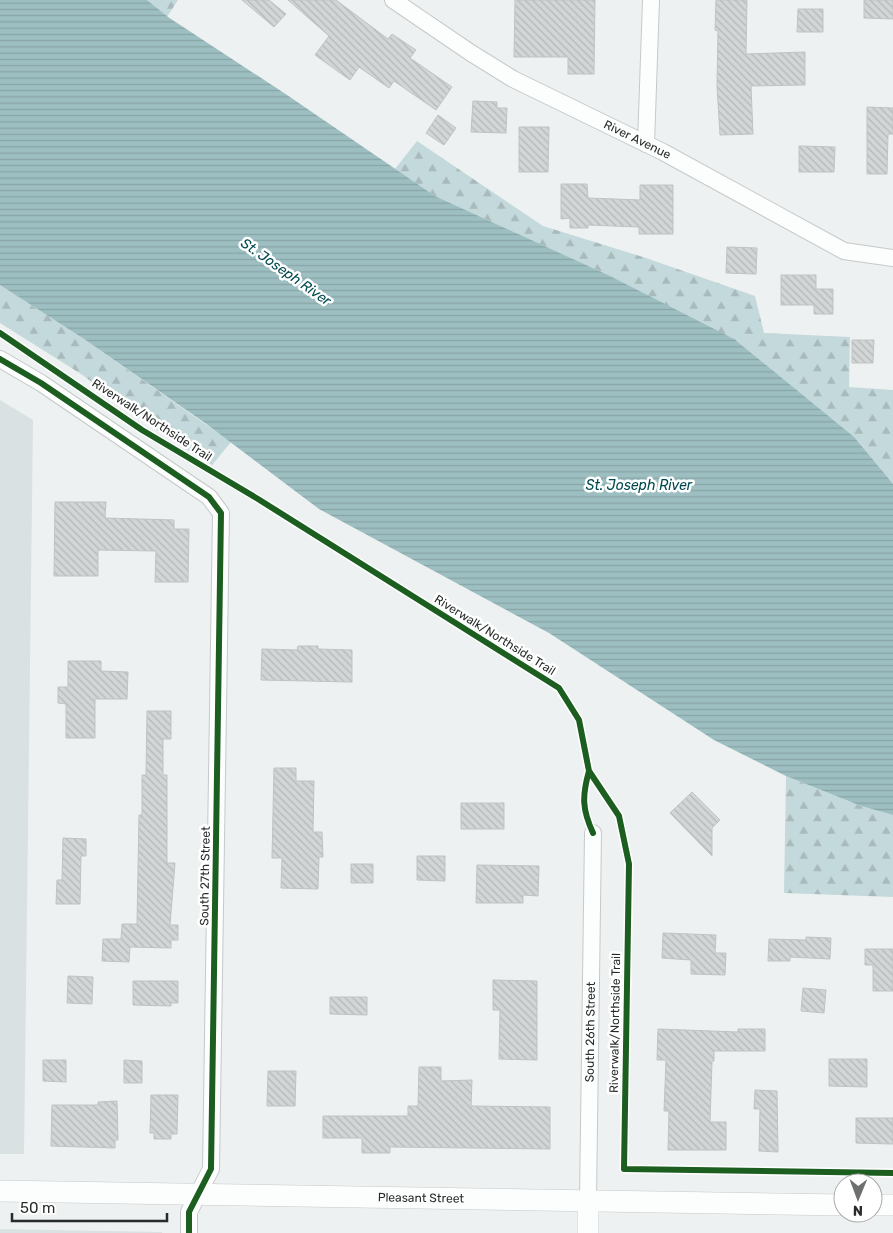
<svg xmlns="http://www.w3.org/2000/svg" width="893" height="1233" font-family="Rubik,sans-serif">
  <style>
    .built { fill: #d9e1e2 }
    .forest { fill: url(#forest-firs) }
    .water { fill: url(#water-rules) }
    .building { fill: url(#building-back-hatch); stroke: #c1c3c3 }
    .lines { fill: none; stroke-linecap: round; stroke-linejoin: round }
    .minor-casing { stroke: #c7c9c9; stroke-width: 18 }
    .tertiary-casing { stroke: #c7c9c9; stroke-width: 22 }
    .minor { stroke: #fcfdfd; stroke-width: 16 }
    .tertiary { stroke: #fcfdfd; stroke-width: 21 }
    .cycleway-casing { stroke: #fff; stroke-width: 9 }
    .cycleway { stroke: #1b5e20; stroke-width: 6 }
    .labels { text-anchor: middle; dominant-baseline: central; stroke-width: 5; stroke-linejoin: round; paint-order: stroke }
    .street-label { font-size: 12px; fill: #292b2b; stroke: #fff }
    .water-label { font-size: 14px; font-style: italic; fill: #004a4f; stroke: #fff }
  </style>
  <defs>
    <pattern id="forest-firs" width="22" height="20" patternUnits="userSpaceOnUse" patternTransform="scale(1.25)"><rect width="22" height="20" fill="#c4d9db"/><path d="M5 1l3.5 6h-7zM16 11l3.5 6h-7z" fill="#a8babc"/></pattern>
    <pattern id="water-rules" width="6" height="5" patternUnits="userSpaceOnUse" patternTransform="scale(1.25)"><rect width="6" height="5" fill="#9dbfc1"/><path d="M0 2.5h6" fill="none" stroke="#87a4a6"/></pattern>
    <pattern id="building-back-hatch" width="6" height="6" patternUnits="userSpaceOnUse" patternTransform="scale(1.25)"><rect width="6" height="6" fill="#d3d6d6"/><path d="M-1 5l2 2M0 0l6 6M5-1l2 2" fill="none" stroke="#b5b8b8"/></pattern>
  </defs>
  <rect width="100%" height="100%" fill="#eef1f1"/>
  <path class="built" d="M0,400L33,420L24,1154H0Z
    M0,1229L162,1232V1233H0Z"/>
  <path class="forest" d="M147,0H178L167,17Z
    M417,141L543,226L643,257L755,296L764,333L850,337L849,387L893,390V484L606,274L435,196L395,169Z
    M0,285L84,339L231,442L212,465L159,432L81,374L0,323Z
    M786,776L861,806L893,815V897L784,893Z"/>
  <path class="water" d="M0,0H147L168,17L287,95L435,196L606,274L734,339L854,437L893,484V815L861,806L786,776L714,740L549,633L319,509L205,423L84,339L0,285Z"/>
  <path class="building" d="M242,0H269L286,14L274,27Z
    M288,0H336L388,39L392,34L416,50L410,58L452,87L436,110L394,81L389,88L359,67L350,80L315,55L329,36Z
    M515,0H595L594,74H568V57H514Z
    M716,0H747L746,54L805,52V85L751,86L753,134L720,135L717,86L718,31L715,30Z
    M864,0H893V19L864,18Z
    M798,9H823V32H797Z
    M473,101L497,102V108H507L506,133L471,132Z
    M867,107L893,108V134H888L887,174H867Z
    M438,115L456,128L444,145L426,133Z
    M519,127H549L548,172H519Z
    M799,146L835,147L834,172H799Z
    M561,184H587L588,198L640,200V185H673V234H639V227L588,225V228H570V218L561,219Z
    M727,247L757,248L756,274L726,273Z
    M781,275H816V289H833V314H814V305H781Z
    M852,340H874L873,363H852Z
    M55,502H106L105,518L174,520V529H189L188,582H155L156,551L98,550V576H54Z
    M298,646H318V649L352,650V682L261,680L262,649L297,650Z
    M68,661H101V671L128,672L127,699H95V738H66V704L58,703V687H68Z
    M147,711H171V739H163V775H167V863H175L170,925H178V940H171V948L130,947L129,962L102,961L103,939H121L122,924H137L139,815H142V775H146Z
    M274,768H296V781H314L313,832H322L323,857H319L318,889L281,888L282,858H272Z
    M692,792L720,820L712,828V856L670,813Z
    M461,803H504V829H461Z
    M63,838L86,839V856H81L80,904H56L57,880H62Z
    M417,856H445V881L417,880Z
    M351,864H373V883H351Z
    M477,865L539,866L538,896L523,895V903H476Z
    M663,933L716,935L715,953H726L725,975L691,974V960L662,958Z
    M806,937L831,938L830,959L790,957V961H768L769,939L806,940Z
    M865,949H893V991H873V965H865Z
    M68,976L93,977L92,1004L67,1003Z
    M493,980L537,981V1060L499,1059L500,1010H493Z
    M133,981H178V1003H171V1006L133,1005Z
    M803,988L826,990L824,1013L801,1011Z
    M330,997H367V1015L330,1014Z
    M658,1029L738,1032V1029H765V1051H714V1061H712L710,1122H726V1150H668L669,1111H664L666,1060H657Z
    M829,1059H867V1087L829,1086Z
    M43,1060H66V1082L43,1081Z
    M124,1060L142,1061V1083H124Z
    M419,1067H441V1081L472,1080L471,1106L550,1107V1149L390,1147V1153H362V1138H323V1116H408V1106H418Z
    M268,1071H296L295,1106H267Z
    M755,1090L777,1091L778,1152L759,1151L760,1109H754Z
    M151,1095H178L177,1134H171V1139H154V1133H150Z
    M117,1101L118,1140H115V1148L51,1146L52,1105H98V1102Z
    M856,1118H893V1144L856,1143Z"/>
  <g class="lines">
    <g class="minor-casing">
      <g id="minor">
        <path id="s1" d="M393,0L471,53L513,79L663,152L844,251L893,258"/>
        <path d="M646,144L651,0"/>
        <path d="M0,359L41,383L209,497L221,513L211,1169L189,1212V1233"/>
        <path id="s2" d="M588,1200L593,833"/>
      </g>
    </g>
    <g class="tertiary-casing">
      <g id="tertiary">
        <path id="s3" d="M0,1191L843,1205"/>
        <path d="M873,1205H893"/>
        <path d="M588,1233V1200"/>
      </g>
    </g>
    <use href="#minor" class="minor"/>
    <use href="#tertiary" class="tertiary"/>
    <g class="cycleway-casing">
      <path id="cycleway" d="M0,333L142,430L258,499L559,688L579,720L589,771L619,816L629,864L624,1169L893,1173
        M0,359L41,383L209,497L221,513L211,1169L189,1212V1233
        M589,771C582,796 582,809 593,833"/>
    </g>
    <use href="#cycleway" class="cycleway"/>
  </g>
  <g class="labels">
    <g class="street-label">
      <text stroke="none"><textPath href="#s1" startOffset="282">River Avenue</textPath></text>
      <text transform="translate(152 420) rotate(33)">Riverwalk/Northside Trail</text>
      <text transform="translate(495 635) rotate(32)">Riverwalk/Northside Trail</text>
      <text transform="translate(205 876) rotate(-89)">South 27th Street</text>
      <text transform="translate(615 1023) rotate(-89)">Riverwalk/Northside Trail</text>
      <text stroke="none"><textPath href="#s2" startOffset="168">South 26th Street</textPath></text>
      <text stroke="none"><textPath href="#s3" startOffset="421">Pleasant Street</textPath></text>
    </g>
    <g class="water-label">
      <text transform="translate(286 272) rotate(35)">St. Joseph River</text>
      <text x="639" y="485">St. Joseph River</text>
    </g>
  </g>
  <g transform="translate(858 1198) rotate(181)"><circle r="24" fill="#ffffff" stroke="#a9aaaa"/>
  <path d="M0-4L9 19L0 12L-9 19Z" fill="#6e7070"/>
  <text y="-8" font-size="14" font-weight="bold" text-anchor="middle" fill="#292b2b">N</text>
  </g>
  <path d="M12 1213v8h155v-8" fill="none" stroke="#292b2b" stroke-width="2.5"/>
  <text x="20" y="1213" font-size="15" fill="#292b2b" stroke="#ffffff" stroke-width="4" paint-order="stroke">50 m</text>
</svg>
